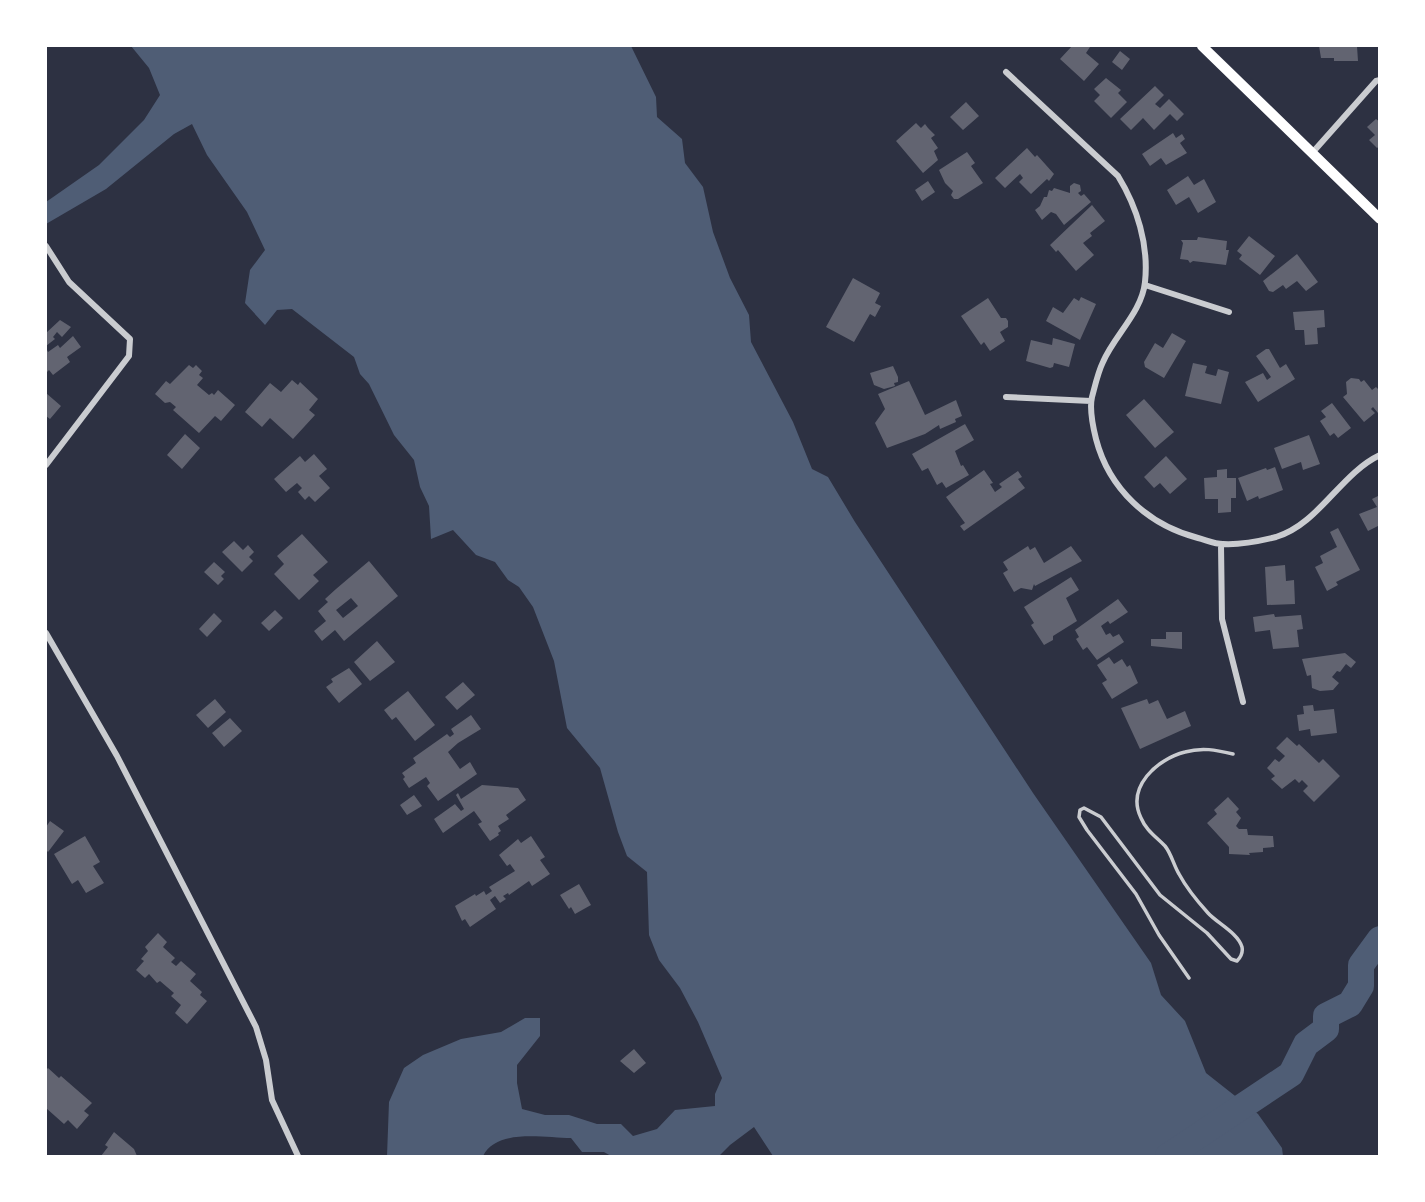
<svg xmlns="http://www.w3.org/2000/svg" width="1425" height="1202" font-family="'Golos Text',sans-serif">
  <style>
    .water { fill: #4f5d75 }
    .lines { fill: none; stroke-linecap: round; stroke-linejoin: round }
    .river { stroke: #4f5d75; stroke-width: 26 }
    .building { fill: #626471; fill-rule: evenodd }
    .service { stroke: #caccd0; stroke-width: 3.5 }
    .minor { stroke: #caccd0; stroke-width: 6 }
    .primary { stroke: #fff; stroke-width: 10 }
  </style>
  <rect width="100%" height="100%" fill="#2d3142"/>
  <path class="water" d="M131,46H631L656,97L657,117L682,139L685,163L703,187L713,232L730,278L749,315L751,342L793,422L812,469L828,477L855,522L1033,793L1151,963L1161,995L1185,1021L1206,1073L1258,1114L1282,1148L1283,1156H773L754,1127L730,1145L719,1156H611L604,1152H582L571,1138C544,1138 497,1128 483,1156H387L389,1102L404,1068L423,1055L461,1039L501,1032L525,1018H540V1036L517,1065V1083L522,1109L545,1115H569L597,1124H621L633,1136L657,1129L675,1110L715,1106V1094L722,1078L698,1022L680,988L659,960L649,935L647,872L627,856L618,832L600,768L567,728L554,661L533,607L519,587L508,580L495,562L476,555L453,530L431,539L429,506L420,487L414,460L394,435L369,384L360,374L354,357L292,309L277,310L265,325L245,303L250,270L265,250L247,212L207,155L192,124L174,134L106,189L46,224V202L99,165L144,120L160,95L149,68Z"/>
  <g class="lines">
    <path class="river" d="M1168,1156L1291,1074L1306,1044L1326,1029V1016L1350,1004L1361,986V965L1380,939"/>
  </g>
  <path class="building" d="M1072,46H1088L1090,47L1086,53L1099,64L1084,81L1060,59Z
    M1319,46H1357L1358,61H1334V58H1321Z
    M1120,51L1130,59L1122,70L1112,62Z
    M1106,78L1121,90L1118,93L1127,102L1111,118L1094,101L1100,95L1094,89Z
    M1155,86L1164,95L1155,104L1160,108L1169,99L1184,114L1177,121L1170,114L1154,130L1143,118L1131,130L1120,119Z
    M966,102L979,116L963,130L950,117Z
    M1376,119L1380,122V146L1377,148L1369,140L1375,135L1367,127Z
    M916,123L921,128L925,124L928,128L935,135L931,138L938,148L934,151L938,160L923,173L896,141Z
    M1173,133L1176,138L1182,134L1185,139L1180,143L1187,153L1166,165L1161,158L1150,166L1142,154Z
    M1027,148L1035,157L1037,155L1054,174L1049,181L1047,179L1031,194L1019,182L1023,178L1020,174L1005,188L995,178Z
    M967,152L975,163L971,166L983,183L958,199H954L951,195L953,191L945,183L939,170Z
    M1188,176L1194,185L1204,179L1216,202L1198,213L1189,197L1176,205L1167,190Z
    M928,181L935,192L922,201L915,190Z
    M1074,183L1080,185L1081,191L1078,193L1081,196L1084,194L1091,202L1064,225L1056,214L1051,212L1042,220L1035,210L1040,206L1044,197H1047L1049,190L1052,191L1054,188L1070,193V186Z
    M1092,205L1105,221L1090,233L1092,236L1083,243L1094,255L1076,271L1058,250L1056,252L1050,245Z
    M1249,236L1275,256L1260,275L1239,259L1242,255L1237,251Z
    M1198,237L1227,241L1226,250H1229L1226,265L1193,261L1190,263L1188,260L1180,259L1183,243L1181,240H1197Z
    M1297,254L1318,282L1306,291L1297,281L1286,289L1283,285L1273,292L1269,291L1263,281Z
    M853,278L880,293L875,303L881,306L875,317L870,314L854,342L826,327Z
    M1081,297L1096,304L1080,340L1046,321L1053,307L1063,313L1074,298L1079,301Z
    M988,298L1001,318H1006L1008,321V327L1000,332L1005,341L990,351L984,342L981,345L961,316Z
    M1324,310L1325,327L1317,328L1318,344L1305,345L1304,330H1295L1293,312Z
    M60,320L71,327L62,337L57,332L53,337L55,339L46,346V333Z
    M1172,333L1186,341L1164,378L1145,367L1144,362L1155,343L1163,348Z
    M73,336L81,347L67,357L70,362L53,375L49,370L47,372L46,348L48,352L58,345L60,348Z
    M1053,338L1075,344L1069,367L1054,363L1053,367L1050,368L1026,361L1031,340L1052,345Z
    M1266,349H1269L1280,368L1286,364L1295,379L1258,402L1245,382L1263,373L1267,380L1271,377L1256,356Z
    M1193,363L1207,366L1205,373L1208,374L1216,376L1218,369L1229,372L1221,404L1185,396Z
    M189,365L193,368L196,365L202,371L199,375L203,378L197,385L209,395L212,393L214,395L218,390L235,405L221,421L215,416L199,433L173,410L176,407L170,402L165,403L155,394L166,381L170,384Z
    M893,366L898,377V382L894,383L895,386L884,389L874,385L870,373Z
    M1351,378L1359,379L1361,382L1364,380L1372,390L1376,387L1380,391V412L1378,413L1373,407L1371,409L1375,413L1364,422L1343,397L1347,394L1346,382Z
    M292,380L298,385L300,382L318,399L309,410L315,415L293,439L270,418L262,427L245,412L270,383L281,392Z
    M909,381L925,415L956,400L962,416L955,419L956,422L940,429L939,425L925,434L887,448L875,423L885,409L878,394Z
    M46,393L61,406L50,419L46,416Z
    M1144,399L1174,432L1155,448L1126,415Z
    M1332,403L1351,428L1338,438L1334,433L1330,436L1320,421L1326,417L1321,411Z
    M965,424L974,440L955,451L961,466L963,465L969,475L946,488L942,482L937,485L928,468L922,471L912,454Z
    M185,434L200,448L182,469L167,455Z
    M1309,435L1320,464L1303,470L1301,462L1282,469L1274,448Z
    M314,454L327,469L319,476L330,488L315,502L309,496L305,500L298,492L302,488L297,483L286,492L274,479L300,456L305,462Z
    M1166,456L1187,479L1170,494L1160,483L1154,488L1144,477Z
    M1275,467L1283,490L1259,499L1258,496L1247,501L1238,478L1266,468L1267,470Z
    M1227,469V478H1236V498H1231V512L1218,513V499H1205L1204,478L1217,477V470Z
    M984,470L993,483L990,484L995,492L1002,487L999,484L1018,471L1022,477L1018,479L1025,488L964,531L960,526L965,523L946,497Z
    M1380,495V525L1368,531L1359,514L1377,507L1372,499Z
    M1338,528L1360,570L1336,582L1338,585L1327,591L1315,567L1323,563L1320,556L1337,547L1330,532Z
    M302,534L328,562L313,575L319,581L299,600L274,574L284,564L277,556Z
    M234,541L243,550L248,545L254,552L249,557L253,561L242,572L222,552Z
    M1028,546L1030,550L1035,547L1044,563L1071,546L1082,561L1035,586L1034,584L1032,590L1021,588L1014,592L1003,573L1008,570L1003,562Z
    M369,561L398,596L344,641L335,630L322,641L314,631L326,621L318,611L328,602L325,599L336,589ZM351,598L358,606L343,618L336,610Z
    M214,562L225,572L221,576L224,579L218,585L204,572Z
    M1285,565L1286,581L1294,580L1295,604L1267,605L1265,567Z
    M1071,577L1079,590L1066,598L1077,621L1053,636V640L1044,645L1031,625L1034,623L1024,607Z
    M1118,599L1128,612L1110,624L1108,621L1101,626L1106,635L1110,633L1113,637L1119,634L1124,642L1097,660L1087,647L1083,650L1076,639L1079,637L1075,630Z
    M275,610L283,618L269,631L261,623Z
    M214,613L222,621L207,637L199,629Z
    M1274,614L1275,617L1301,615L1303,629L1297,630L1299,647L1273,649L1270,630L1255,632L1253,617Z
    M1166,632H1182V649L1151,646V639H1166Z
    M377,641L395,662L370,681L354,662Z
    M1345,653L1356,662L1351,668L1346,664L1340,672L1337,671L1332,677L1339,683L1333,690L1320,691L1312,688L1311,675L1307,676L1302,659Z
    M1109,657L1114,664L1122,659L1127,667L1130,665L1138,683L1112,699L1102,683L1107,680L1097,665Z
    M349,668L362,684L339,703L326,687L333,682L331,679Z
    M463,682L475,695L457,710L445,697Z
    M408,691L435,725L415,741L396,717L392,720L384,710Z
    M215,699L226,712L208,728L196,715Z
    M1147,699L1149,704L1158,700L1167,719L1185,711L1191,726L1140,749L1121,708Z
    M1313,705L1314,711L1334,709L1337,733L1311,736L1310,729L1299,731L1297,715L1304,714L1303,706Z
    M471,715L481,729L458,743L448,752L460,769L470,762L477,774L438,801L427,786L430,783L426,777L409,788L403,779L405,777L402,773L416,763L413,758L447,734L450,737L454,734L451,729Z
    M230,718L242,731L224,747L212,733Z
    M1287,737L1297,746L1299,744L1319,763L1323,759L1340,776L1314,802L1303,791L1308,786L1302,780L1299,783L1295,779L1282,789L1271,779L1275,776L1267,768L1275,759L1279,762L1285,756L1276,748Z
    M482,785L518,788L526,800L506,815L509,819L498,826L501,831L498,833L499,835L490,841L478,824L482,822L474,811L443,833L434,819L455,804L461,811L464,809L456,795L458,793L461,799Z
    M414,795L422,806L407,815L400,805Z
    M1228,797L1239,809L1236,812L1241,818L1236,826L1239,829H1247L1248,835L1273,836L1274,847L1263,848V852L1249,853L1250,855L1229,854V847L1207,823L1217,814L1214,810Z
    M50,821L64,831L48,852L46,850V827Z
    M85,836L100,862L93,866L104,883L86,893L78,880L72,884L54,854Z
    M531,836L545,857L540,860L550,874L532,886L529,881L509,895L508,893L503,896L506,899L500,903L495,896L490,900L496,909L470,927L465,919L462,921L455,906L475,894L476,896L484,891L486,895L492,891L489,887L515,871L510,864L507,866L499,855L518,839L521,843Z
    M579,884L591,905L575,914L571,907L569,909L560,895Z
    M158,933L167,942L163,947L175,958L171,962L176,966L181,961L196,974L190,981L202,992L200,995L207,1001L187,1024L175,1013L181,1005L171,996L174,993L160,981L157,983L149,974L145,978L136,970L144,961L141,959L148,951L145,947Z
    M634,1049L646,1063L634,1073L620,1061Z
    M48,1068L59,1078L61,1076L92,1103L84,1111L89,1115L77,1129L68,1120L64,1124L46,1108V1070Z
    M114,1132L134,1149L137,1156H101L108,1147L105,1145Z"/>
  <g class="lines">
    <path class="service" d="M1189,978L1159,935L1136,894L1087,830L1079,817L1080,810L1084,808L1101,817L1160,895L1207,933L1231,959L1237,961C1241,957 1243,952 1242,947C1238,933 1217,923 1208,913C1198,902 1186,887 1179,874C1174,866 1171,853 1165,846C1155,836 1146,830 1141,818C1126,787 1157,759 1185,752C1202,747 1216,750 1233,754"/>
    <path class="minor" d="M1006,72L1118,176C1137,207 1149,245 1145,282C1142,312 1114,336 1103,362C1098,372 1095,386 1092,397C1089,410 1093,427 1096,439C1109,489 1148,525 1198,538C1206,540 1215,544 1223,544C1240,545 1260,541 1276,537C1319,524 1340,474 1380,455
      M1313,152L1376,81L1380,80
      M46,246L69,282L130,339L129,356L46,465
      M1145,285L1229,312
      M1006,397L1091,401
      M1221,545L1222,619L1243,702
      M46,633L117,756L256,1027L266,1060L272,1100L298,1156"/>
    <path class="primary" d="M1202,46L1380,219"/>
  </g>
  <rect width="1425" height="1202" fill="none" stroke="#ffffff" stroke-width="94"/>
</svg>
